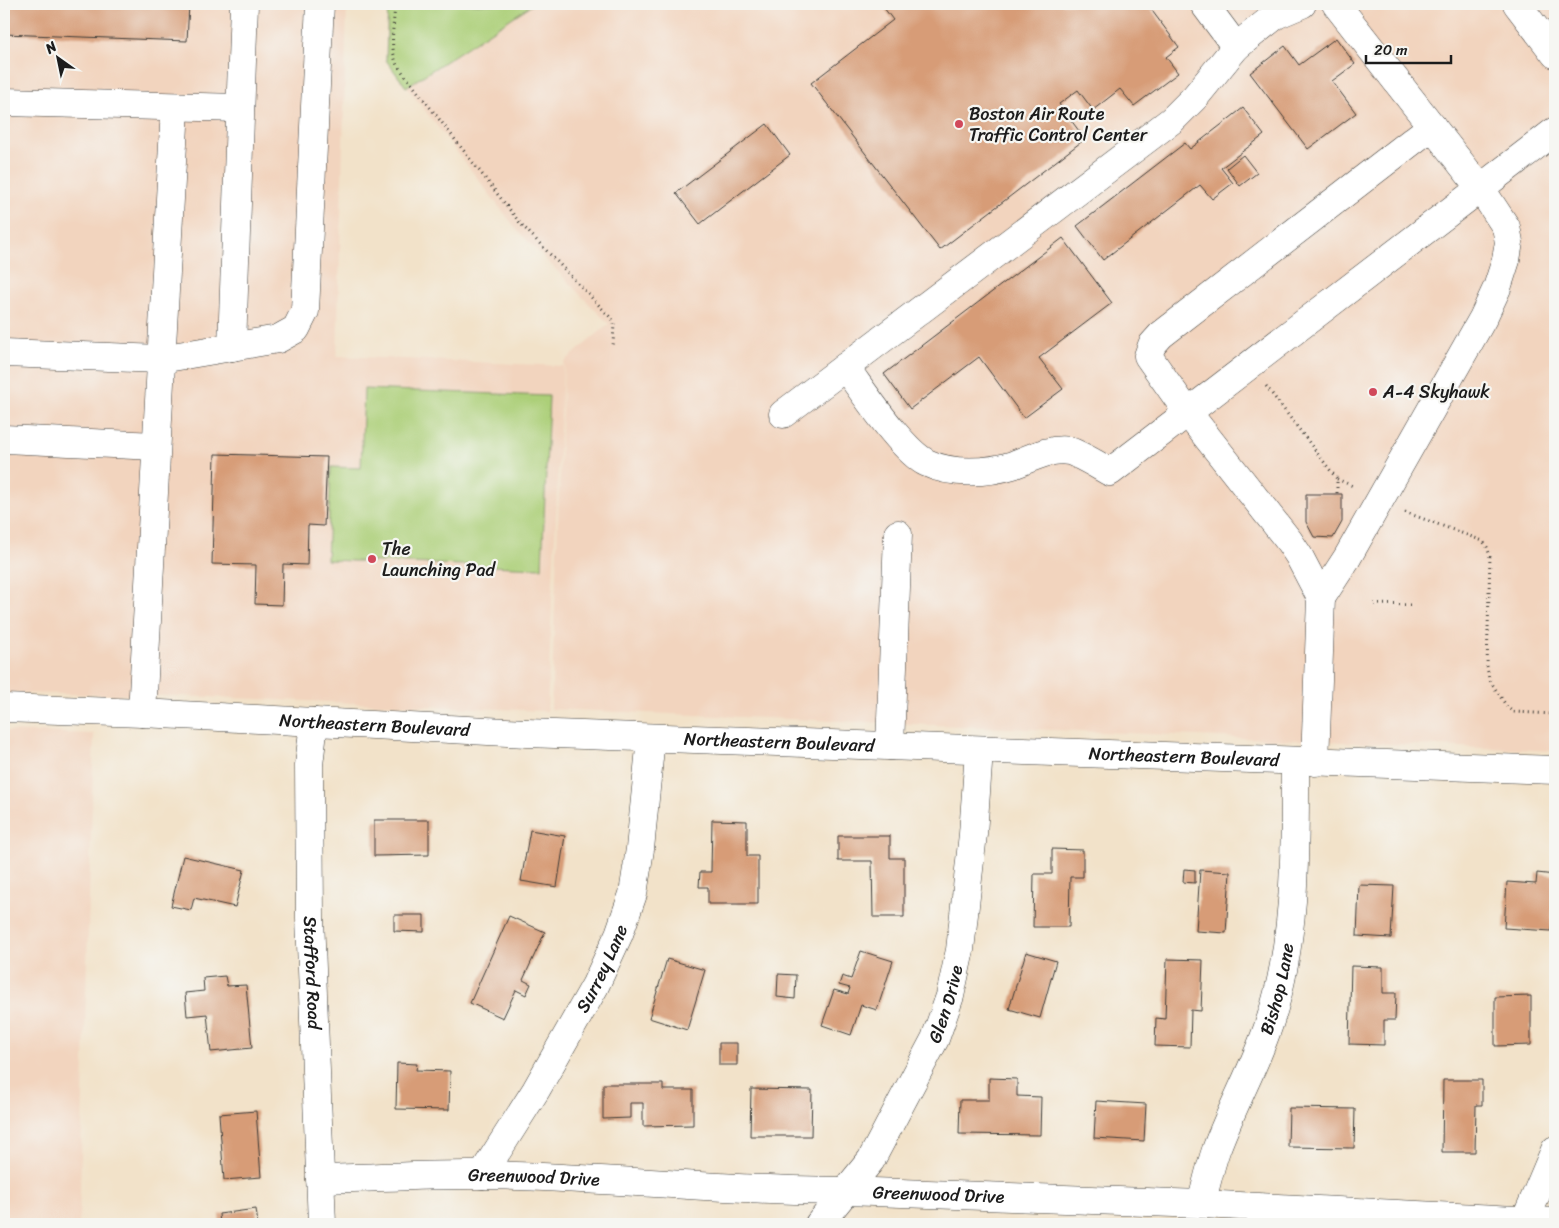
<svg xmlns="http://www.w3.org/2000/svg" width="1559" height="1228" font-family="Sriracha,sans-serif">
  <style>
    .built { fill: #f2d4be }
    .green { fill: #accf78; stroke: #64764a }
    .building { fill: #d79c77 }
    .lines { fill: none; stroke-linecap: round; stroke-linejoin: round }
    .minor-casing { stroke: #3c3a36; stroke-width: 29 }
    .path { stroke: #3c3a36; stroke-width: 3; stroke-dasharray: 1 4; stroke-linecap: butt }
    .minor { stroke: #fff; stroke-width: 28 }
    .poi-dot { fill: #d1495b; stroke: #f6f6f2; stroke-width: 2 }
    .labels { text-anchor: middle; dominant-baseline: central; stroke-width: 4.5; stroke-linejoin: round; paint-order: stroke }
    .poi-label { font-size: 18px; fill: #1c1c1c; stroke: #f6f6f2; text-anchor: start }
    .street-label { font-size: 18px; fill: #1c1c1c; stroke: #f6f6f2 }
  </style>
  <rect width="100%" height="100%" fill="#f6f6f2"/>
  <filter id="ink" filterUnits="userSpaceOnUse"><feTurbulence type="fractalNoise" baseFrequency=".02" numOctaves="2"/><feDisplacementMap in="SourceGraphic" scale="10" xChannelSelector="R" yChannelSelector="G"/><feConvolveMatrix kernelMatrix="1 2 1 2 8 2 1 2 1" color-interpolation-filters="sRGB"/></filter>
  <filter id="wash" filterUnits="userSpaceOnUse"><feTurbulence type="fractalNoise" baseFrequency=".0096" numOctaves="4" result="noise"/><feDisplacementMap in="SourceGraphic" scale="20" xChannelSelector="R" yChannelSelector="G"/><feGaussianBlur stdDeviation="1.12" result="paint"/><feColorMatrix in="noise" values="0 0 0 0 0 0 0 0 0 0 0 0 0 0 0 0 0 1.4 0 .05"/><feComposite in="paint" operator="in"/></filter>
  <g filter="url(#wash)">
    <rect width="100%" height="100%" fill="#f2e2c9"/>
    <path class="built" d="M4,4H347L337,356L563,366L547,711L183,696L4,693Z
      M388,4H1555V751L551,709L564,362L609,324L518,231L386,60Z
      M4,731L94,734L79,1224H4Z"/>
    <path class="green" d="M388,4H533L406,87L386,60Z
      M364,389L549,396L542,568L327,560L331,467L361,468Z"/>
    <g id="blocks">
      <path class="building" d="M4,4H189L187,41L4,34Z
        M881,4H1147L1179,47L1166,57L1178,73L1134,106L1120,89L1093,110L1078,90L1059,104L1085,139L940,250L811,83L893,20Z
        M1336,38L1355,64L1332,81L1356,113L1308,149L1250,73L1285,46L1299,65Z
        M1243,108L1264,135L1221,168L1233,183L1212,199L1200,185L1103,260L1077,226L1185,143L1190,149Z
        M767,124L790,155L700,224L676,193Z
        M1243,155L1257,173L1240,186L1227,168Z
        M1063,238L1112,303L1039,358L1063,389L1024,418L979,357L910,409L884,374Z
        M215,454L327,457L324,526L308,525L307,565L283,564L282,605L255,604L256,565L212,564Z
        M1306,494H1342V522L1333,538L1314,537L1306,522Z
        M374,820H429V855L374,856Z
        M712,820L747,821V856H758V904H708V887H699L700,872H711Z
        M530,830L565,836L557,887L521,881Z
        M838,836H890V858H904V917H873L872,861H838Z
        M1052,849L1083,850V877H1070L1069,927H1033L1034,874H1052Z
        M183,856L244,870L235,907L194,898L191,910L171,906Z
        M1184,869L1195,870V883L1183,882Z
        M1200,870L1230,872L1226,933L1196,931Z
        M1537,873L1555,875L1551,931L1504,928L1507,882L1536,884Z
        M1359,885L1394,886L1391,938L1357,936Z
        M394,915H424V932L394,931Z
        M509,916L545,932L523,980L531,984L526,995L516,990L503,1018L470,1003Z
        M861,951L893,961L877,1010L861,1005L851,1035L822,1025L834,990L848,994L850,988L839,985L842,976L851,979Z
        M1026,952L1056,961L1040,1018L1009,1009Z
        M667,959L705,970L687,1030L649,1018Z
        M1167,959L1203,960L1201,1011L1191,1010L1190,1047L1155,1046L1156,1018L1165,1019Z
        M1351,966L1383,967V993H1396L1395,1020H1384V1045L1349,1044Z
        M778,974L796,975L795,999L777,997Z
        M225,976L227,986L246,985L252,1048L211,1052L207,1014L187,1016L185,993L204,991L203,978Z
        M1531,996V1045L1495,1046V997Z
        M719,1043H737V1065H719Z
        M397,1063L417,1064L416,1070L450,1071L449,1110L396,1109Z
        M989,1078L1017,1079V1096L1041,1097L1040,1135L959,1134L960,1100H989Z
        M1443,1080H1482V1105H1476L1475,1152H1442Z
        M603,1084H663V1090H693V1125L643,1126V1103H630V1118L603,1119Z
        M751,1089L812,1090L811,1136H750Z
        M1096,1101L1146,1104L1144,1141L1094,1138Z
        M1289,1108L1355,1109L1354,1148L1288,1147Z
        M256,1111L261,1177L224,1180L219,1114Z
        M256,1209L258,1224H220L219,1214Z"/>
    </g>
  </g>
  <g filter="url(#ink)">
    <use href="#blocks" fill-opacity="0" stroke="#3c3a36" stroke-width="1"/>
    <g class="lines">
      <g class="minor-casing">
        <g id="minor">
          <path d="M1517,4L1555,54"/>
          <path d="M1236,47L1276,15L1302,4"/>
          <path d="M4,102L240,108"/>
          <path d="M232,347L244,4"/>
          <path d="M4,353L161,359L278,339L296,329L305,311L320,4"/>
          <path d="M845,367C863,391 902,451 927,463C952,475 988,473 1013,465C1029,459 1051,447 1069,451C1080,454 1099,466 1110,472L1555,131"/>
          <path d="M783,414L1172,120L1195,97L1236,47L1204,4"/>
          <path d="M4,439L156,446"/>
          <path d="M1321,598L1347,558L1483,318L1497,288L1506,260L1509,242L1506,227L1481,189L1336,4"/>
          <path id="s1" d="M4,708L142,713L527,733L1555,770"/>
          <path d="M142,713L175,107"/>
          <path id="s2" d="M314,722L309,765L310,918L322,1224"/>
          <path d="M890,746L898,534"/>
          <path d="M1315,762L1321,598L1299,556L1289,541L1188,413L1148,356L1152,345L1161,335L1432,126"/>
          <path id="s3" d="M482,1175L536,1090L595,986L619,934L633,894L640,849L651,738"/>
          <path id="s4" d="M320,1179C374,1178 429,1174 483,1175C604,1177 725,1191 846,1191L1201,1204L1555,1222"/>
          <path id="s5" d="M1201,1204C1206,1186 1210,1167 1216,1150C1232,1106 1256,1065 1270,1021C1297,939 1295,846 1295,762"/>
          <path d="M1525,1221L1555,1150"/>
          <path id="s6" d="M819,1224L871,1160L935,1039L950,996L960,950L973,834L979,751"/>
        </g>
      </g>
      <path class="path" d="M395,4C394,24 389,46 397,65L520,223L614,321L613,348
        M1266,386L1337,479V494
        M1337,479L1355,487
        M1405,512L1483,541L1487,547L1490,556L1487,666L1489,679L1507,707L1513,712L1555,714
        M1374,604L1414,605"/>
      <use href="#minor" class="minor"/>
    </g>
  </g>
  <g class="poi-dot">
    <circle cx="959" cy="124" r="5"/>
    <circle cx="1373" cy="392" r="5"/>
    <circle cx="372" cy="559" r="5"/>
  </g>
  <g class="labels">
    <g class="poi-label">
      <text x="969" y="114">Boston Air Route<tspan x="969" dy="21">Traffic Control Center</tspan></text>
      <text x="1383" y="392">A-4 Skyhawk</text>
      <text x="382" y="549">The<tspan x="382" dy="21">Launching Pad</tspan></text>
    </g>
    <g class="street-label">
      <text stroke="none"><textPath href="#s1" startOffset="371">Northeastern Boulevard</textPath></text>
      <text stroke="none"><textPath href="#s1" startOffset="776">Northeastern Boulevard</textPath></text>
      <text stroke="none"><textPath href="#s1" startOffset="1181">Northeastern Boulevard</textPath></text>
      <text stroke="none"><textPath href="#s3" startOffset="239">Surrey Lane</textPath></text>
      <text stroke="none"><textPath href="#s2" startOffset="251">Stafford Road</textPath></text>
      <text stroke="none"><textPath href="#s5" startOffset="229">Bishop Lane</textPath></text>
      <text stroke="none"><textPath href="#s6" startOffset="256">Glen Drive</textPath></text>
      <text stroke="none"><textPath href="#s4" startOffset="214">Greenwood Drive</textPath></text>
      <text stroke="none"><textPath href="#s4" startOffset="619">Greenwood Drive</textPath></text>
    </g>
  </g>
  <rect width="1559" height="1228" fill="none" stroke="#f6f6f2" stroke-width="20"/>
  <g transform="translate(58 58) rotate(327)" stroke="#f6f6f2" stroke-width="4" paint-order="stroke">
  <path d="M0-4L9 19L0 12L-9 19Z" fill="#1c1c1c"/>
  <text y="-8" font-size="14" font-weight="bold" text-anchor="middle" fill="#1c1c1c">N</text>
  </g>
  <path d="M1366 55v8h85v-8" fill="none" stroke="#1c1c1c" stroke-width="2.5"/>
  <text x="1374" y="55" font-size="15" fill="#1c1c1c" stroke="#f6f6f2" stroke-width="4" paint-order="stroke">20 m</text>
</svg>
